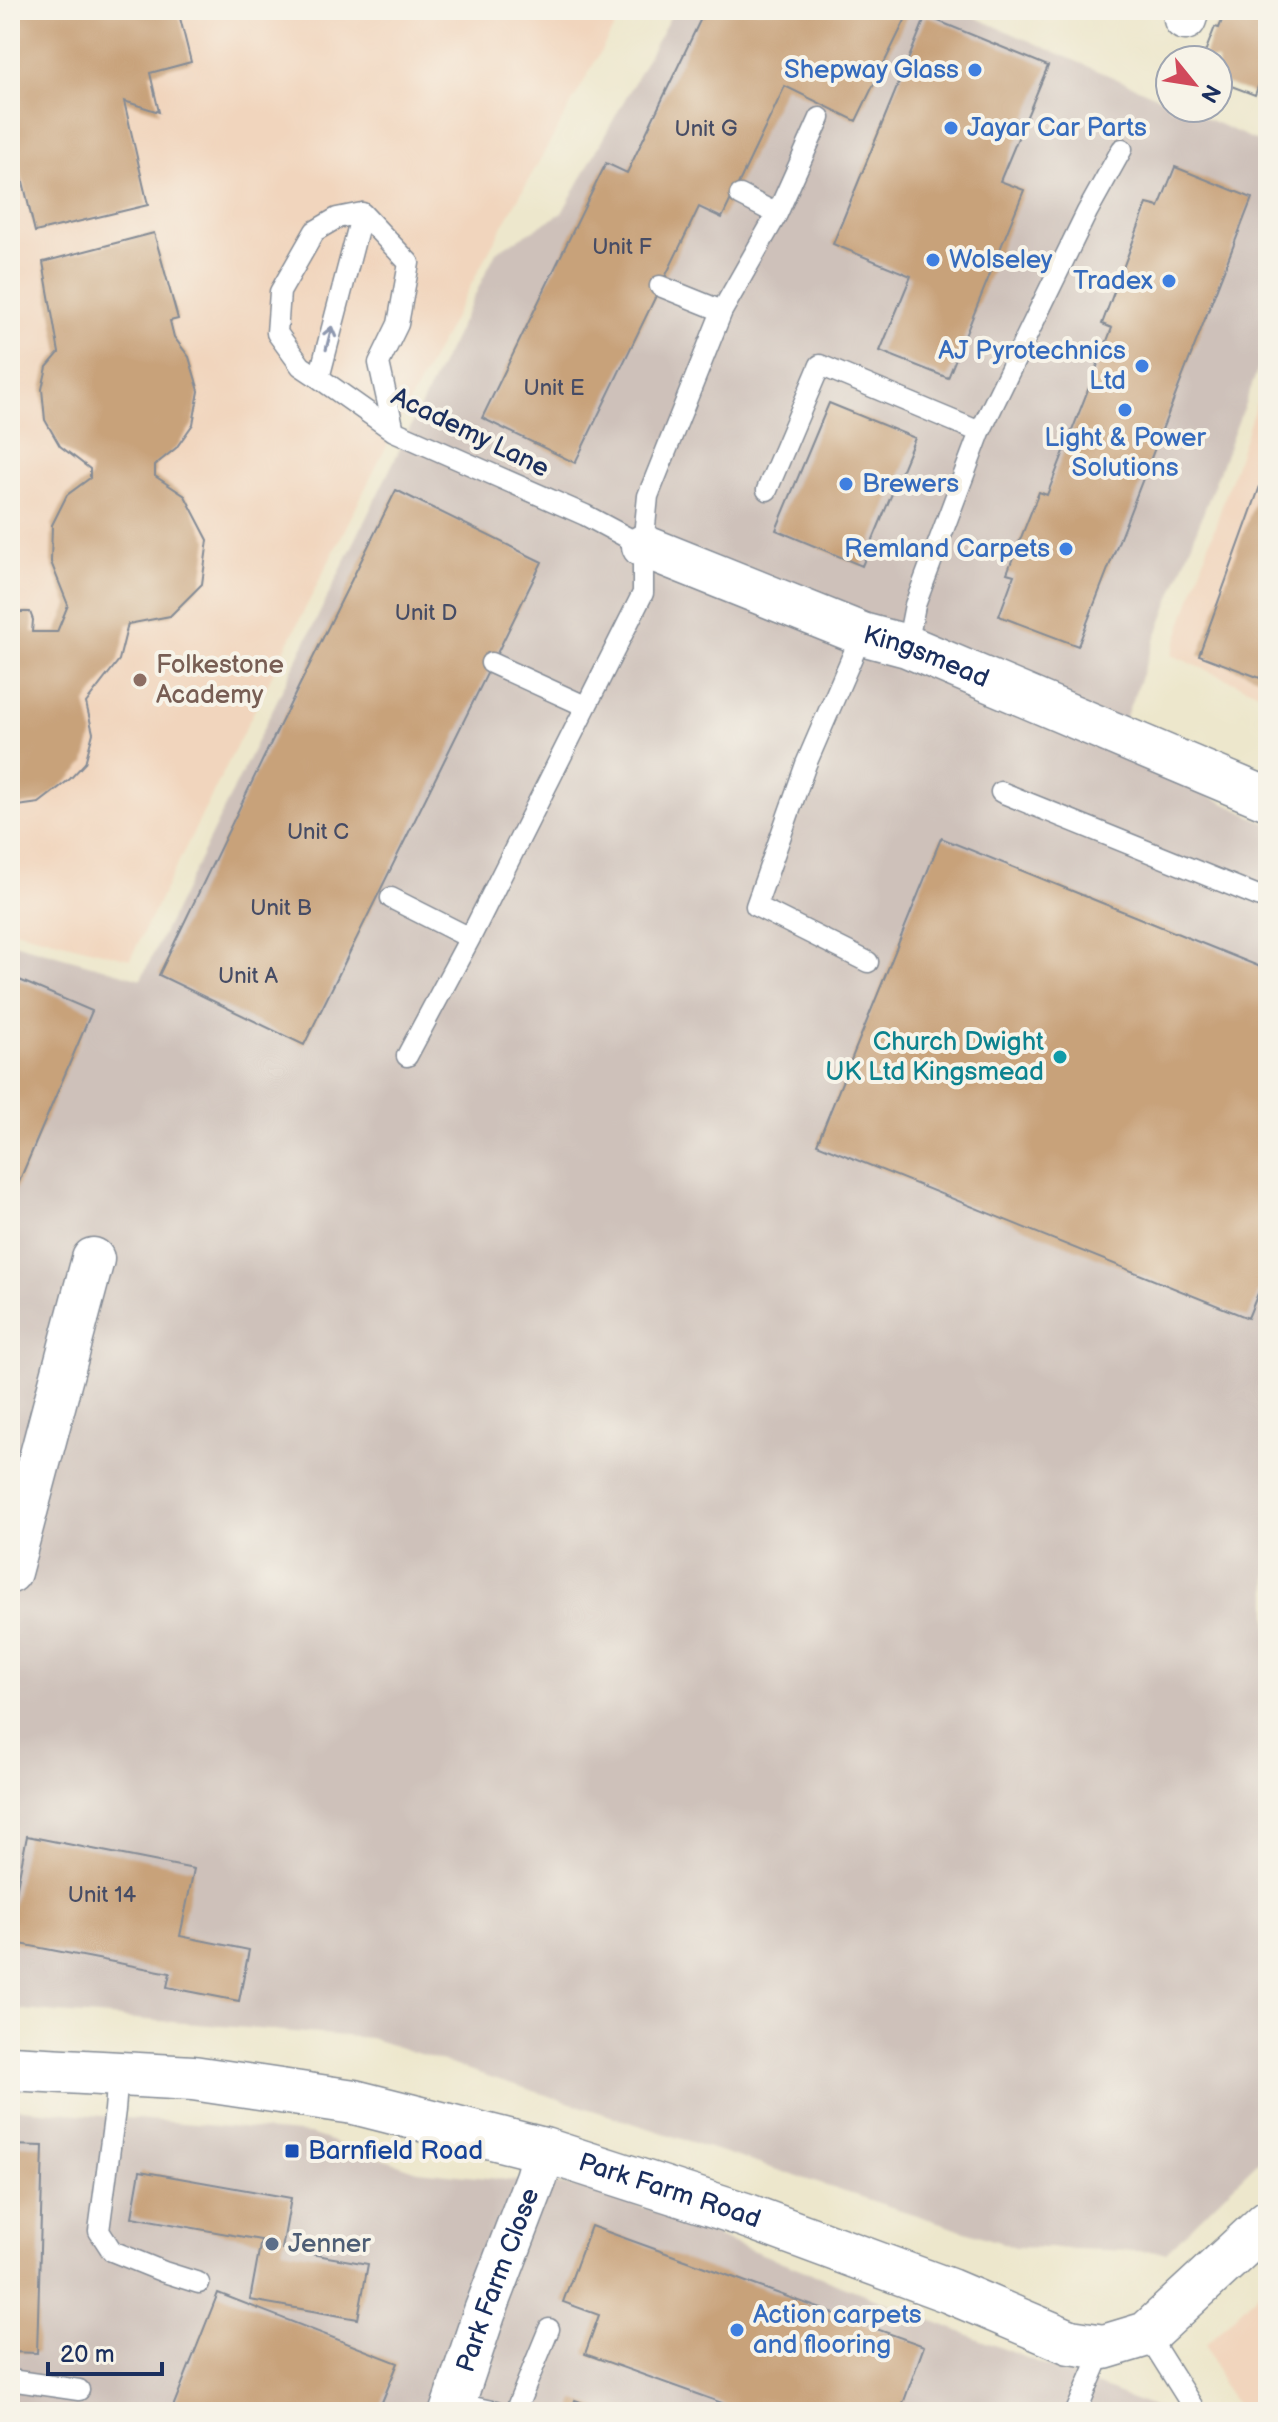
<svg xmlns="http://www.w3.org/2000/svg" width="1278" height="2422" font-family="'Balsamiq Sans',sans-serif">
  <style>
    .built { fill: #f1d5bd }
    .industrial { fill: #cec1ba }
    .building { fill: #c8a27a }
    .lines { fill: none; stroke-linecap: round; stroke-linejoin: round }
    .lane-casing { stroke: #848b95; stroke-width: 23 }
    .street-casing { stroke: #848b95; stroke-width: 45 }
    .secondary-casing { stroke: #848b95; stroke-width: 47 }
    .lane { stroke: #fff; stroke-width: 20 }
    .street { stroke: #fff; stroke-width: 42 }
    .secondary { stroke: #fff; stroke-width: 44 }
    .oneway { stroke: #8d97ae }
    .shop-dot { fill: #3f7fe0; stroke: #f7f3e8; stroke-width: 3 }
    .education-dot { fill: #8d6e63; stroke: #f7f3e8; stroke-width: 3 }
    .culture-dot { fill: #0f9aa8; stroke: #f7f3e8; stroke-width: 3 }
    .transit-dot { fill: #1a4fb4; stroke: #f7f3e8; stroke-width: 3 }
    .service-dot { fill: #5c6f8a; stroke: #f7f3e8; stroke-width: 3 }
    .labels { text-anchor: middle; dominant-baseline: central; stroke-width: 8; stroke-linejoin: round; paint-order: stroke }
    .number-label { font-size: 22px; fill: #464c65 }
    .shop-label { font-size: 26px; fill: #366cbe; stroke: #f7f3e8; text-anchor: end }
    .street-label { font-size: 26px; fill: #1b2f5e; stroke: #f7f3e8 }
    .education-label { font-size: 26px; fill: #785e54; stroke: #f7f3e8; text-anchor: start }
    .culture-label { font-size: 26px; fill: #0d838f; stroke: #f7f3e8; text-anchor: end }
    .transit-label { font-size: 26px; fill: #164399; stroke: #f7f3e8; text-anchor: start }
    .service-label { font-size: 26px; fill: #4e5e75; stroke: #f7f3e8; text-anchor: start }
  </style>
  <rect width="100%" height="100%" fill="#f7f3e8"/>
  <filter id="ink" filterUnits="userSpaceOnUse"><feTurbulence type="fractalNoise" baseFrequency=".0125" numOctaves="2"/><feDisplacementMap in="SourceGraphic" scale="16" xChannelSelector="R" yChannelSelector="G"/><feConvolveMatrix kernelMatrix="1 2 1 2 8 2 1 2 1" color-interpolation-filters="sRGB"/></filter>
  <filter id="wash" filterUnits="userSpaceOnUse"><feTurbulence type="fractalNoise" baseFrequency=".006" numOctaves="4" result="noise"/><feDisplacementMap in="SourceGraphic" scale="32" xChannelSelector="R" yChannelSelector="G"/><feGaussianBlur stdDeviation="1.8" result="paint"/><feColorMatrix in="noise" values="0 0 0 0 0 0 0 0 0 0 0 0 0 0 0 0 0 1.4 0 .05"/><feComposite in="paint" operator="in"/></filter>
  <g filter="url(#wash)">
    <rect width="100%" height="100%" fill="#ede7cc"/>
    <path class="built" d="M10,10H624L491,247L394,431L130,959L10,929Z
      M1268,368V697L1172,655Z
      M1268,2283V2412H1242L1223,2386L1206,2344Z"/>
    <path class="industrial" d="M674,10H958L1170,102V108H1183L1268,146V343L1113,750L1268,824V2151L1166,2252L1015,2247L370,2038L10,2009V942L141,979L496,252L562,213Z
      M10,2108L310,2134L418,2171L596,2189L1165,2412H10Z"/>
    <g id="blocks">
      <path class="building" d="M10,10H178L191,62L150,73L159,112L124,101L148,205L35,232L10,127Z
        M705,10H900L908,14L856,121L785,86L722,218L699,207L575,463L482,418L606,163L627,173Z
        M1226,10H1268V59L1255,95L1218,81V60H1202L1215,27L1219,28Z
        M926,16L1048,66L1000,181L1024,190L948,378L880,351L911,276L833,244Z
        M1175,167L1252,198L1078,646L999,616L1014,575L1007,573L1039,492L1047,495L1112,328L1102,324L1147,204L1159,207Z
        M154,233L178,319L170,321L174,337L189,357L199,391L193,424L176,448L155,465V476L185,496L208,540L202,584L170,616L128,624L119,660L86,703L93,733L85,763L70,779L39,803L10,807V632L12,622L20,612H30L33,620L32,632H57L68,605L51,562L52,525L67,495L90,478V469L60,446L45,420L42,389L47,367L59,353L43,262Z
        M829,403L915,438L862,566L776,530Z
        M1268,464V681L1199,655Z
        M396,490L542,562L304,1045L159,975L265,755Z
        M941,838L1268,970V1269L1248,1318L817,1144Z
        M10,976L92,1011L10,1203Z
        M27,1836L194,1869L180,1936L249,1950L239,2001L167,1987L170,1973L10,1942V1922Z
        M10,2145L43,2146L37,2353L10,2352Z
        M140,2171L291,2198L282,2249L368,2264L358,2319L250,2300L261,2240L132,2217Z
        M591,2226L924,2346L900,2412H747L585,2354L599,2315L563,2302Z
        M218,2293L398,2363L378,2412H171Z
        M575,2400L608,2412H571Z"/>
    </g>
  </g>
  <g filter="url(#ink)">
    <use href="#blocks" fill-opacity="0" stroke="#848b95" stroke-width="2"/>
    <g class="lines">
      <g class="lane-casing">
        <path id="lane" d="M740,195L777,214
          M362,213L319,378L394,431L585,515L643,546
          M362,213L409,263L398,324L379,363L394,431
          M660,286L722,311
          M319,378L301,366L277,333L280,292L315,231L337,218L362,213
          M767,490L820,365L980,432
          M862,634L806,764L756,906L868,962
          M907,646L915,605L980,432L1087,212L1122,149
          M491,663L585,706
          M1001,792L1268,900
          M391,898L470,938
          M407,1056L470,938L643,593V546L648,496L722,311L777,214L820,118
          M118,2074L115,2110L99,2231L112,2251L164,2272L199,2283
          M1147,2334L1196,2412
          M10,2380L79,2390
          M454,2403L496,2412
          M515,2412L549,2329
          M1076,2412L1104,2347"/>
      </g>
      <g class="street-casing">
        <g id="street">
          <path d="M1185,19L1188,10"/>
          <path id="s1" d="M643,546L862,634L907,646L1268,799"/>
          <path d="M10,1572L93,1259"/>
          <path id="s2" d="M451,2412L484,2314L536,2178L544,2150"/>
        </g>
      </g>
      <g class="secondary-casing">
        <g id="secondary">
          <path id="s3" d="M10,2068L193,2078L354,2102L544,2150L745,2215L950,2291L1070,2342L1104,2347L1147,2334L1268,2222"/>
        </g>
      </g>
      <use href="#lane" class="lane"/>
      <use href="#street" class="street"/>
      <use href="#secondary" class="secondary"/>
    </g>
    <defs><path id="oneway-shaft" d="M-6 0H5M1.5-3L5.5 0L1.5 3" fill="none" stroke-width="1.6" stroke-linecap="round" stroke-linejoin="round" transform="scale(2)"/></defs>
    <use class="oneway" href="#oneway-shaft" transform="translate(329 338) rotate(-76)"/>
  </g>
  <g class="shop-dot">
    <circle cx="975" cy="70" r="8"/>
    <circle cx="951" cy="128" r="8"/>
    <circle cx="933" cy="260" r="8"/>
    <circle cx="1169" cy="281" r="8"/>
    <circle cx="1142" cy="366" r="8"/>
    <circle cx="1125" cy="410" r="8"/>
    <circle cx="846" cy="484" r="8"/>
    <circle cx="1066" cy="549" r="8"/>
    <circle cx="737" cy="2330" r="8"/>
  </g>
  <circle class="education-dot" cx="140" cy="680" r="8"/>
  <circle class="culture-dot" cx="1060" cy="1057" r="8"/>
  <rect class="transit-dot" x="284" y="2143" width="16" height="16" rx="4"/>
  <circle class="service-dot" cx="272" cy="2244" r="8"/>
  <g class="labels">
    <g class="number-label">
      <text x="706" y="129">Unit G</text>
      <text x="622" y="247">Unit F</text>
      <text x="554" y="388">Unit E</text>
      <text x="426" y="613">Unit D</text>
      <text x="318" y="832">Unit C</text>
      <text x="281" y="908">Unit B</text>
      <text x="248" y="976">Unit A</text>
      <text x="102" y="1895">Unit 14</text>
    </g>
    <g class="shop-label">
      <text x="959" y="70">Shepway Glass</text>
      <text x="967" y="128" text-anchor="start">Jayar Car Parts</text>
      <text x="949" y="260" text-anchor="start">Wolseley</text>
      <text x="1153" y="281">Tradex</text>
      <text x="1126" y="351">AJ Pyrotechnics<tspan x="1126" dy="30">Ltd</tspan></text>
      <text x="1125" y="438" text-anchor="middle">Light &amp; Power<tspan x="1125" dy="30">Solutions</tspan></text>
      <text x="862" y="484" text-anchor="start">Brewers</text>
      <text x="1050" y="549">Remland Carpets</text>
      <text x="753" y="2315" text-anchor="start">Action carpets<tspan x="753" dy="30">and flooring</tspan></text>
    </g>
    <g class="street-label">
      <text transform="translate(470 433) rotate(26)">Academy Lane</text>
      <text stroke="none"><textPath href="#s1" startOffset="304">Kingsmead</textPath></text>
      <text stroke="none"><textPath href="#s3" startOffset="674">Park Farm Road</textPath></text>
      <text stroke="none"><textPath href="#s2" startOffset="140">Park Farm Close</textPath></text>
    </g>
    <g class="education-label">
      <text x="156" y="665">Folkestone<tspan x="156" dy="30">Academy</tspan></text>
    </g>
    <g class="culture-label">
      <text x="1044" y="1042">Church Dwight<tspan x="1044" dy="30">UK Ltd Kingsmead</tspan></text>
    </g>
    <g class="transit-label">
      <text x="308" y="2151">Barnfield Road</text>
    </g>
    <g class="service-label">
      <text x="288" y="2244">Jenner</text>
    </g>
  </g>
  <rect width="1278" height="2422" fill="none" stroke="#f7f3e8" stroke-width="40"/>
  <g transform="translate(1194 84) rotate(120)"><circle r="38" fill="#f7f3e8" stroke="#9fa5b1" stroke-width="2"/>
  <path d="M0-6L14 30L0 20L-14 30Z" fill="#d1495b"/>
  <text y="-12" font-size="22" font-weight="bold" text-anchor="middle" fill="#1b2f5e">N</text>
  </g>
  <path d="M48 2362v12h114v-12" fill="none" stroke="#1b2f5e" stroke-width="4"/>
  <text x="60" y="2362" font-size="24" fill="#1b2f5e" stroke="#f7f3e8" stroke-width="6" paint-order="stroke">20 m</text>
</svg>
